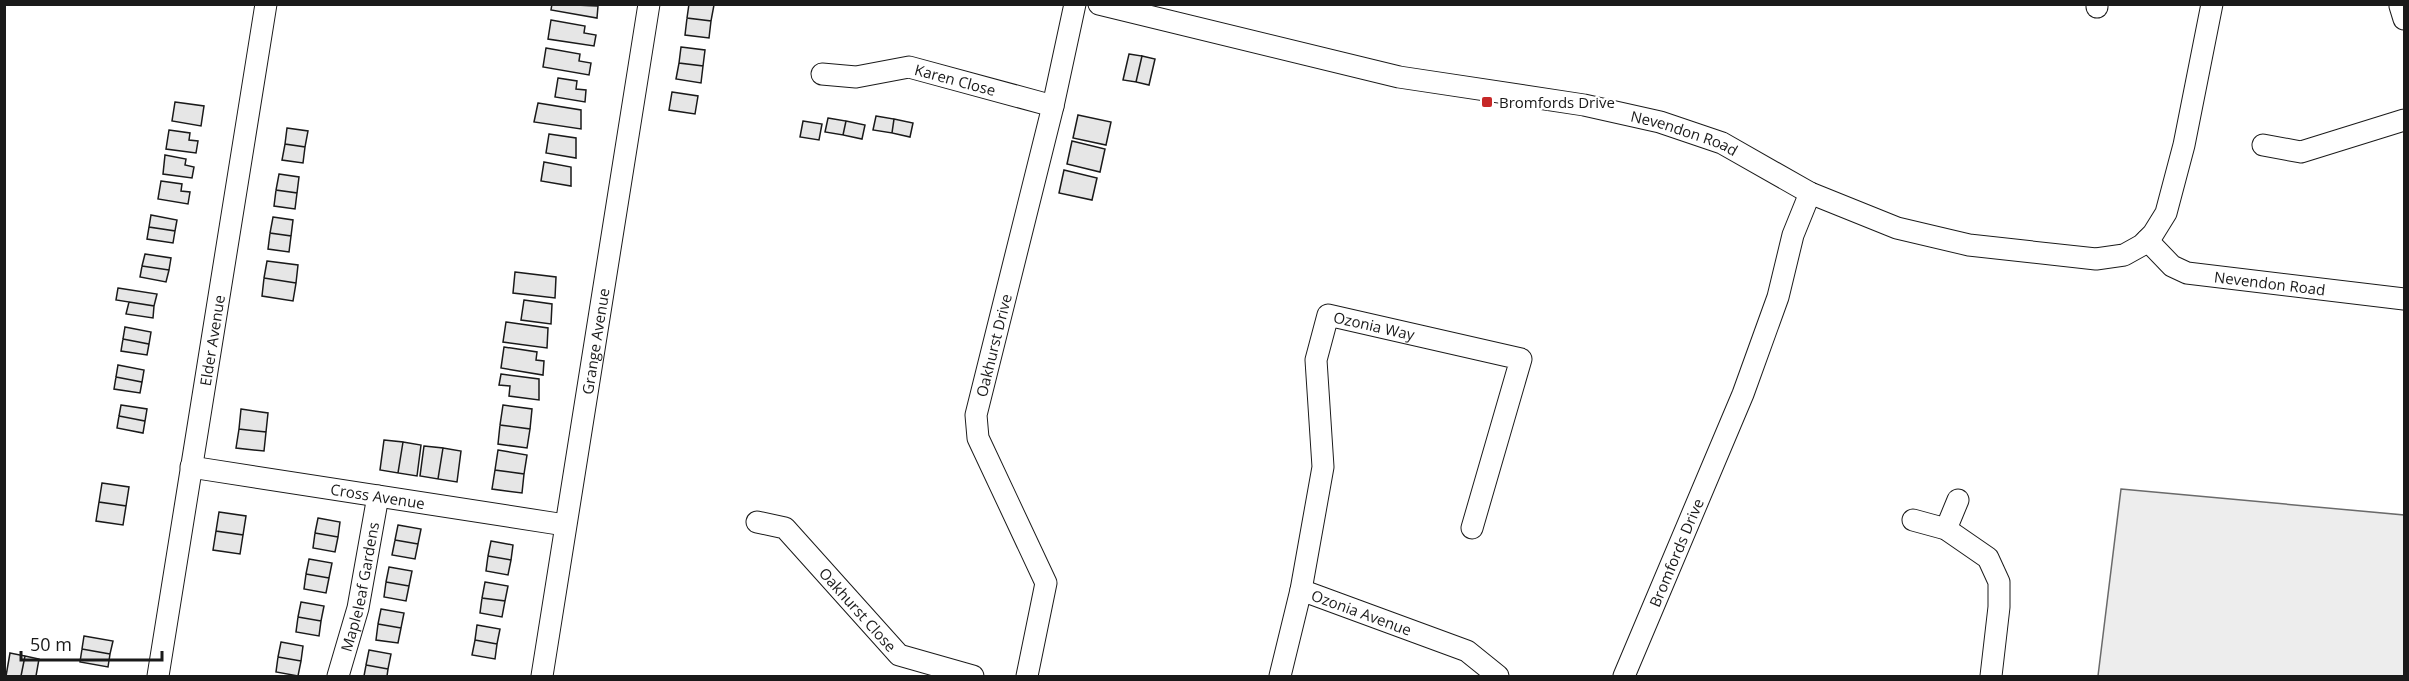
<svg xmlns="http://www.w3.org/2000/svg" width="2409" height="681" font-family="'Open Sans',sans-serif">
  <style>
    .built { fill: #ededed; stroke: #6a6a6a; stroke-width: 1.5 }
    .building { fill: #e6e6e6; stroke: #1a1a1a; stroke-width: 1.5 }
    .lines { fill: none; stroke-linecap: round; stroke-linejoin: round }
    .minor-casing { stroke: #1a1a1a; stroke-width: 23 }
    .minor { stroke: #fff; stroke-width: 21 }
    .poi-dot { fill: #c62828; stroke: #fff; stroke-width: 2 }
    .labels { text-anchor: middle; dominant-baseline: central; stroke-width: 4.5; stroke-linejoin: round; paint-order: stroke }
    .street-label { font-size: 15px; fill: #1a1a1a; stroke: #fff }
    .poi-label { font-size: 15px; fill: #1a1a1a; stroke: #fff; text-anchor: start }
  </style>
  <rect width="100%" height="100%" fill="#fff"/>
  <path class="built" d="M2121,489L2404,515V676H2098Z"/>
  <path class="building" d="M552,4L598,6L597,18L551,10Z
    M689,4L714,5L711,21L687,18Z
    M687,18L711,21L709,38L685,35Z
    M551,20L585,26L584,33L596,35L594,46L548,39Z
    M681,47L705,50L703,66L679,63Z
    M546,48L580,54L579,61L591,63L589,75L543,67Z
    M1129,54L1142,56L1136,82L1123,80Z
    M1142,56L1155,59L1149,85L1136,82Z
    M679,63L703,66L701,83L676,79Z
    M558,78L577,81L576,89L586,90L585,102L555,97Z
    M672,92L698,96L695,114L669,110Z
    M175,102L204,106L201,126L172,121Z
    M538,103L581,110V129L534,122Z
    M1078,115L1111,122L1106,145L1073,138Z
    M876,116L894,119L892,133L873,130Z
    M828,118L846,121L843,135L825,132Z
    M894,119L913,123L910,137L892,133Z
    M803,121L822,124L819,140L800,137Z
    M846,121L865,125L862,139L843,135Z
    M287,128L308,131L305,147L285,144Z
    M169,130L190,133L189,140L198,141L196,153L166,149Z
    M549,134L576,138V158L546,153Z
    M1072,141L1105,149L1100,172L1067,164Z
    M285,144L305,147L303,163L282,160Z
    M165,155L186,159L185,165L194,167L192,178L163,174Z
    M544,162L571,167V186L541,181Z
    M1064,170L1097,178L1092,200L1059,193Z
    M279,174L299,177L297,193L276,190Z
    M161,181L182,184L181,191L190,192L188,204L158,199Z
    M276,190L297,193L295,209L274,206Z
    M151,215L177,220L175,231L149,227Z
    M273,217L293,220L291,236L270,233Z
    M149,227L175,231L173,243L147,239Z
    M270,233L291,236L289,252L268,249Z
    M145,254L171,258L169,270L142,266Z
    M267,261L298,265L296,283L264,278Z
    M142,266L169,270L166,282L140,277Z
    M515,272L556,277L555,298L513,293Z
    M264,278L296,283L293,301L262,296Z
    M118,288L157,294L154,306L116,300Z
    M524,300L552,304L551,324L521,320Z
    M129,302L154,306L153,318L126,314Z
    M506,322L548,328L547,348L503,342Z
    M125,327L151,332L149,344L123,339Z
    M123,339L149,344L147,355L121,351Z
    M504,347L537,352L536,360L544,361L543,375L501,368Z
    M118,365L144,370L142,382L116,377Z
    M501,374L539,379V400L509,396L510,386L499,385Z
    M116,377L142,382L140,393L114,389Z
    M121,405L147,409L145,421L119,416Z
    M503,405L532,409L530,429L500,425Z
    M241,409L268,413L266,432L239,429Z
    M119,416L145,421L143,433L117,428Z
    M500,425L530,429L527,448L498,444Z
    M239,429L266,432L264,451L236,448Z
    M384,440L403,442L398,473L380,470Z
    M403,442L421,445L417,476L398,473Z
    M424,446L443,448L438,479L420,476Z
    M443,448L461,451L457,482L438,479Z
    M498,450L527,455L524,474L495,470Z
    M495,470L524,474L522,493L492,489Z
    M102,483L129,487L126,506L99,502Z
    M99,502L126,506L123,525L96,521Z
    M219,512L246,516L243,535L216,531Z
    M318,518L340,522L338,537L315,533Z
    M398,525L421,529L418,544L395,540Z
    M216,531L243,535L240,554L213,550Z
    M315,533L338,537L335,552L313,548Z
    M395,540L418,544L415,559L392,555Z
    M491,541L513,545L511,560L488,556Z
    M488,556L511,560L508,575L486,571Z
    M309,559L332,563L329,578L306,574Z
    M389,567L412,571L409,586L386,582Z
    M306,574L329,578L326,593L304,589Z
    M386,582L409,586L406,601L384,597Z
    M485,582L508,586L505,601L482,598Z
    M482,598L505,601L502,617L480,613Z
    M301,602L324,606L321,621L298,617Z
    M381,609L404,613L401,628L378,624Z
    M298,617L321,621L319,636L296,632Z
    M378,624L401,628L398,643L376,640Z
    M477,625L500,629L497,644L475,640Z
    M84,636L113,641L110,654L82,649Z
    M475,640L497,644L495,659L472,655Z
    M281,642L303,646L301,661L278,657Z
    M82,649L110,654L108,667L80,662Z
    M369,650L391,654L388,669L366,665Z
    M10,653L25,656L21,676H6Z
    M25,656L39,659L36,676H21Z
    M278,657L301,661L298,676L276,672Z
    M366,665L388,669L387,676H364Z"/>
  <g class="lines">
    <g class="minor-casing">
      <g id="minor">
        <path id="s1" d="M1099,4L1399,77L1584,105L1660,122L1722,143L1810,193L1897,228L1969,245L2096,259L2124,255L2142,245L2153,234L2166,213L2184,145L2212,4"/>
        <path d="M2400,6L2404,19"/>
        <path d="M2097,7V4"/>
        <path id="s2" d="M822,74L856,77L909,67L1053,106"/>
        <path d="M2263,145L2301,152L2404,120"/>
        <path id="s3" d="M2147,240L2172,266L2187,273L2404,299"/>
        <path id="s4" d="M191,467L565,525"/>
        <path d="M1913,520L1946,529L1988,558L1999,582V607L1991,676"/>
        <path id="s5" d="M757,522L785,528L899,655L973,676"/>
        <path d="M1946,529L1958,500"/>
        <path id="s6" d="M1301,590L1323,467L1316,360L1328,315L1521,359L1472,528"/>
        <path id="s7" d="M158,676L266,4"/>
        <path id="s8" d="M338,676L358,608L378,496"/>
        <path id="s9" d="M542,676L649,4"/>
        <path id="s10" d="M1027,676L1046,583L978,438L976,415L1053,106L1075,4"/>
        <path id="s11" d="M1280,676L1301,590L1467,651L1498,676"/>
        <path id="s12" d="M1624,676L1743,394L1778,297L1793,235L1810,193"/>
      </g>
    </g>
    <use href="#minor" class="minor"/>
  </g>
  <rect class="poi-dot" x="1481" y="96" width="12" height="12" rx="3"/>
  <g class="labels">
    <g class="street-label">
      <text stroke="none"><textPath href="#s2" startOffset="136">Karen Close</textPath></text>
      <text stroke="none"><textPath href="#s1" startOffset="600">Nevendon Road</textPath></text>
      <text stroke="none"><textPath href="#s3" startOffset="136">Nevendon Road</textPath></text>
      <text stroke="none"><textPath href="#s6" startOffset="326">Ozonia Way</textPath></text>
      <text stroke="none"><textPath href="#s7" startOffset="340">Elder Avenue</textPath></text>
      <text stroke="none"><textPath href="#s9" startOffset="339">Grange Avenue</textPath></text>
      <text stroke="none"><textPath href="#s10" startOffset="350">Oakhurst Drive</textPath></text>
      <text stroke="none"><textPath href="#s4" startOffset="189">Cross Avenue</textPath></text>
      <text stroke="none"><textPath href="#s12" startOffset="134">Bromfords Drive</textPath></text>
      <text stroke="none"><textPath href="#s8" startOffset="92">Mapleleaf Gardens</textPath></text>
      <text stroke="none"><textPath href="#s5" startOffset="138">Oakhurst Close</textPath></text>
      <text stroke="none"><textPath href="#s11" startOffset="153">Ozonia Avenue</textPath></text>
    </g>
    <g class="poi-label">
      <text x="1499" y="102">Bromfords Drive</text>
    </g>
  </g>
  <rect width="2409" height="681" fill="none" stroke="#1a1a1a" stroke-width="12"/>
  <path d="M21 651v9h141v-9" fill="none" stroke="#1a1a1a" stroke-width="3"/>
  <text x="30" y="651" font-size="18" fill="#1a1a1a" stroke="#ffffff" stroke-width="4.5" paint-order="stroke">50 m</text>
</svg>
